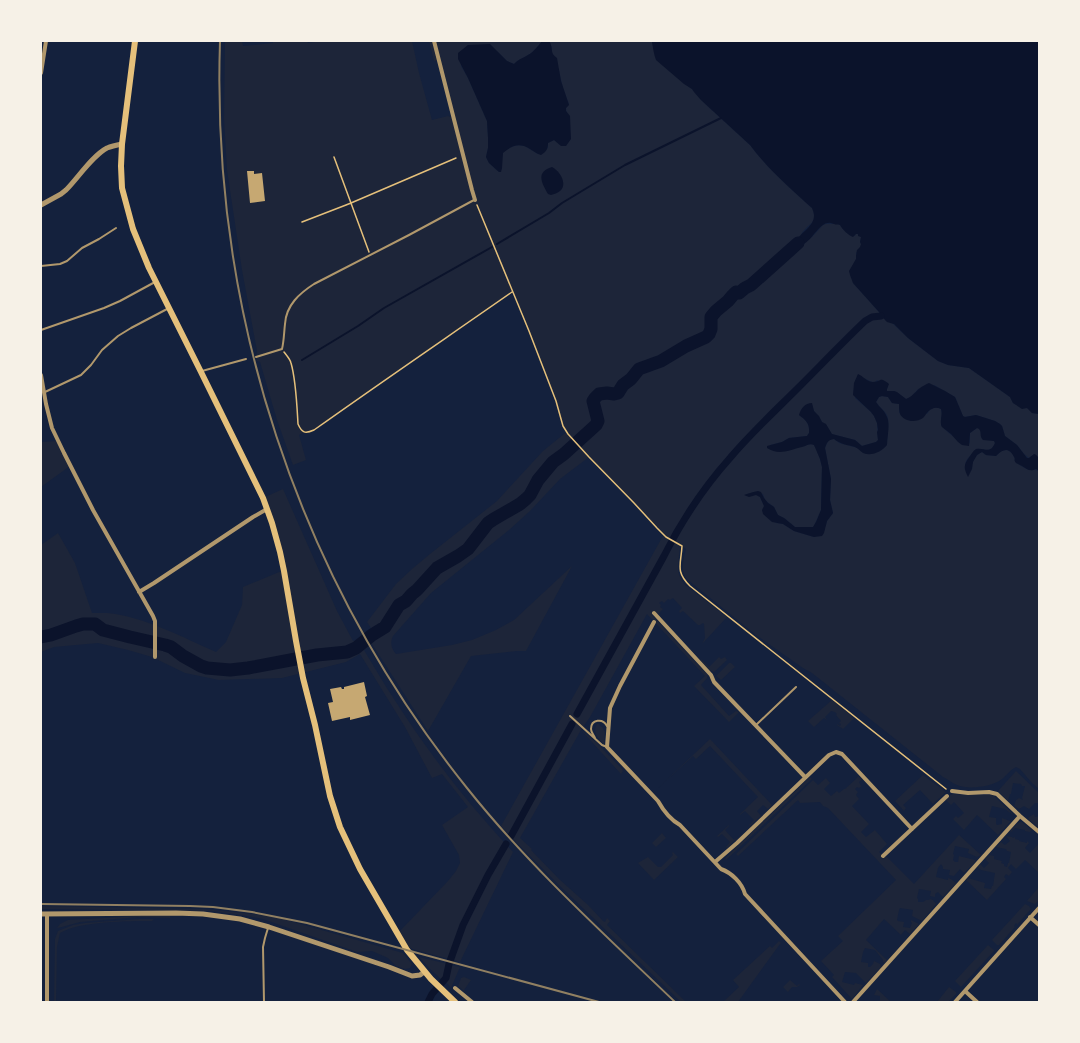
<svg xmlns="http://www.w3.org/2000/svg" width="1080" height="1043" font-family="'Roboto Condensed',sans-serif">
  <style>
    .green { fill: #1d2539 }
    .water { fill: #0b132b }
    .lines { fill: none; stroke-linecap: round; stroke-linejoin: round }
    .stream { stroke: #0b132b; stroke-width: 2 }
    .canal { stroke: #0b132b; stroke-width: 7 }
    .river { stroke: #0b132b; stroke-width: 13 }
    .building { fill: #c6a872 }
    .path { stroke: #e5c07b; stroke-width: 1.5 }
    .service { stroke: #b1986c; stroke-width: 2 }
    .minor { stroke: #b1986c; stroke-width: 4 }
    .tertiary { stroke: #b1986c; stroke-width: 5 }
    .primary { stroke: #e5c07b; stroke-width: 6 }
    .rail { stroke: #918062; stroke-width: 2 }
  </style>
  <rect width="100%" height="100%" fill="#14213d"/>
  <path class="green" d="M225,41H242L243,46L273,43V41H307L308,43L321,41H412L419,73L432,120L448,116L454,119L438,60L434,61L429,41H542C538,46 534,52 528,55C522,59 519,59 514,64L507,61L498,52L468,45L462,51L461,66L468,78L487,121L488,137V148L486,157L489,163L499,172L502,168V153C518,141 523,144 538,154L548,148V143L554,140L561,145L571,139L566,108L569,104L563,88L559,71L551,52L552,48L549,41H650L652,42L655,53L689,87C693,89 698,96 701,100L750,145C768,169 790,188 812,208C819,223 808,223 802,233C800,236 800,240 798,243L800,244H804L813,236L823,225L826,224H838L840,225L843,229L855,236L856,233L861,237L860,242L861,244V247L856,253V259L852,269L853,283L879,312L881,316L893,324L908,338L938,361L948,365L969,368L1010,397L1013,403L1029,409L1032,413L1039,414V458L1031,456L1029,458L1023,453L1017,445L1005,436L1002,426L1000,424L995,421L976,415L964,417L963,416L955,397L934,385L918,389L912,396L907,399H906L894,391H887V389L888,387L877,380L875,382H872L857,375V378L855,381V398L871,412L874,416L877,423L878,440L876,442L862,446L855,440L831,434L814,411L812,406L799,415C806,420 810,424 809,433L807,436L789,438L782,442L770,445L797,447L812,444L814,445L816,448L820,459L822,467L821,501V510L814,526L813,527H795L784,518L778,515L774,507L765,500L763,494L754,492L751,493L753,495H757L760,497L764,506L776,523L783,524L794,531L814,537L826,525L827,521L833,513L830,500L831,479L825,448L828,441L830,439H834L839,443L858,448L887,445C887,436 890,423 887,415C884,410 879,407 876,402L879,397L882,396L888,397L892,403L899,404V413L927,414C930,408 935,406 941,409L942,414L941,425C944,429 947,431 950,434C955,437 958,442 963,445L970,443V433L977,428H979L992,440L994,441L995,443C992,452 987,450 980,449C971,455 964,458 965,470L972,465C973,459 977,454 982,452L986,455L996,456C1002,449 1008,447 1014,456C1016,461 1013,458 1016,462C1018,464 1024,468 1027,469C1031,471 1035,469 1039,471V789L1032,783L1020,769L1016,767C1010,770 1007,775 1002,779C992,787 968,790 957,785C952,783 947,779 943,777L812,673L803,668L756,635L693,584C691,582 687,580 686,578C680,569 684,557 686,549L679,544L680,546L678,565V570L679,575L684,584L727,617L702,644L705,638L704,624L703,623L700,625H698L683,611L680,613L679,611L682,608L673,598L670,600L668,599L664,603L662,601L659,603L661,605L660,607L663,609L658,614L655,612L652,615L708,675L707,678L701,685L729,716L736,711L739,712L729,722L694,686L705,676L647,614L590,717L581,730L596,742L622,769L623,771L621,774L581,730L520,838L532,849L531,850L559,879L588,905L603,921L605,922L607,918L610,921L607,925L686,1002H681L563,889L517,843L501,826L664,534L589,457L560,479L530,511L509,530L431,593L393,636C390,642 391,649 396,654L452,645L472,640L496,630L514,620L572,566L526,651H517L471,656L428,731L372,644L364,650C374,666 383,683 394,699C429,754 469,805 513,852L460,962L405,947L397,934L448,881L456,871L460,863L459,855L442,825L468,807L442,774L432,778L405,727L360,654L346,662L282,678L219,680L185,673L152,657L128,650L98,643L54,647L41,652V642L57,637L72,630H96V620L93,618L71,622L41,632V545L58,533L75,563L92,613C97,613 102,613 107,613C143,616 184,638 216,652L226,642L242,605L243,587L284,570L263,498L283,489L337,611L353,641C361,639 366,635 371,628L367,622L396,584L412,569L430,554L497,501L543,451L564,434H568L563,426L558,406L513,292L314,430C308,432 304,432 299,435L306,460L293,465L277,420L260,362L257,361L256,357L257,351L242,270L227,170L224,119Z
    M58,441L70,466L41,487V442Z
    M719,657L721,659L725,657L727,660L714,672L711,671L701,661V659L709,667Z
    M729,663H731L735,667L721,680L716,676Z
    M832,700L854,718L843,729L837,725V724L840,726L841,724L839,723L841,721L836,715L837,714L835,712L831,711L825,717L827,720L824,718L814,727L808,721Z
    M597,724H599L601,727H602L605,732L604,744C598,739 592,732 597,724Z
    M710,739L772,805L768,809L763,805L757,811L761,816L750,826L749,825L754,820L745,811L740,815V814L758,797L710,746L696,759L693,756L658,788Z
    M1016,771L1039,793V803H1035L1029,809L1024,806L1019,809L1014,806L1016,800L1019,798L1023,800L1022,798L1025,786H1022L1021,784L1013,783L1011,794H1010L1008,801L998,791Z
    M923,775L946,792L933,804L920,790L903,805L906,808L904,811L895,801Z
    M858,776L862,780L859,782L861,786H862L859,788L857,787L855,789L858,792L856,795L859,799L852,806L869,824L861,832L866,837L875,830L887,844L879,852L884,857H887L914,884L959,835L981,855L977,857L968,853L969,849L955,846L953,854L954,855L953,860L955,862H958L959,856L975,860V862L964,873L960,869L954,876L949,875L950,870L943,869V867L941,864L938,868L936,877L948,880V878L951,879L956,883L943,897L938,892L935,894V897L930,896L931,891L919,889L917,898L918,899V902H923L926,900H929L930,899L933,900L936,904L922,921L912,916L913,910L900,908L899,910L897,920L898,921L904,922L903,927L910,928L912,923L911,922V920L919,924L910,934L905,930L901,935L884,919L866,940L887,960L885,963L883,962V960L875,950L865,948L863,952L861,962L868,963V967H870L873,964L874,961L880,964L881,967L866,983L856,973L845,972L842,982L854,985L855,983L863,985L852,999L832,977L834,975L821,961L843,941L838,936L896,880L828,808L823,806L820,802L800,803L798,800L738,856L736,854L813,780L818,785L826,778L830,783L824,789L831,796L837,791L839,793L844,789H845L856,779Z
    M810,777L812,779L726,860L725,859L726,857Z
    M953,794L968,795H993L1012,813L1013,815L1005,809L992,806L989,817L996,818V824L997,825L1002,824V818L1010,821V822L998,835L977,815L964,830L953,819L956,816L958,818L964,813L954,802L951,805L946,800L950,795H951Z
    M1034,814L1035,817L1039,816V828L1028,819L1029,817Z
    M1020,822H1022L1032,830L1030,832L1025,831V830L1015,828L1011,832L1010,831L1017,824Z
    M729,825V826L725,830L734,840L739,836L727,848L726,847L730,842L722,834L718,837L717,836Z
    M662,833L666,838L656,847L652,843Z
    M1006,836L1012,837L1013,838L1015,837V839L1019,840V841L1027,843V841L1029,843L1025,848L1030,853L1039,843V859L1038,864L1039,865V873L1025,860L1016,869L1011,864L1008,868L1012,872L1009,876L1006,874L1004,877L1006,879L987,900L966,880L968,878L985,883L984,888L991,889L992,886H993L995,873L981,870L978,867L980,864L984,868L989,863L985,859L989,855L994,856V859L1002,861L1001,863L1004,864V866L1007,867L1008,863H1009L1011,852L1007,851L1006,849L996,847L1001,842L1005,845L1010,841Z
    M673,852L678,857L654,880L638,863L648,857L658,867H661L673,855L672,853Z
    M1039,887V900L1035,904L1027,901Z
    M1025,904L1029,906L1031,909L1017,925V924L1016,923L1014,926L1015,927L999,945H997L992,940Z
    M41,906L204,909L253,914L279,918L403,953L412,964L410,968L405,969L396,966L388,958L372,951L357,952L280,925L263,919L241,915L212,911L41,909Z
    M139,916H170V918L139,917L80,922L62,927L57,928L60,924L68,920Z
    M139,919H154L152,921C128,921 80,921 60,933L57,947L56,1002H54L55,939L58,931L73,925L85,923Z
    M779,941L781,943L780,944L738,1002H723L739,987L733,980L770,946L772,948Z
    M988,945L994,950V951L961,987L955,981Z
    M419,957L448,964L445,976L442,980L430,969Z
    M451,965L460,967L451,988L445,981L449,974Z
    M464,977L471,980L464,990L465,992L458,986L461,978Z
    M790,980L797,986L799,984L800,985L797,987H792L788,992L783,987Z
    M949,987L956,992V994L948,1002H937Z
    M877,989L891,1002H880V996L874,995Z"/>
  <path class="water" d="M542,41H549C554,48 549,53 557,58L561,81L569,105L566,108V111L570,116L571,139L566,146H561L554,140L548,143C548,149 546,152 541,155C537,154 534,151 530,149C519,142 511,146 503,153L502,168L501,172H499L489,163L486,157L488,148V137L487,121L468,78L458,59V53L468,45L490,44L507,61L514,64C520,58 522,59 528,55C534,52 538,46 542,41Z
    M650,41H1039V414L1032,413L1027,408L1022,409L1013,403L1010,397L969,368L948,365L938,361L908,338L894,324L887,322L885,320L879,312L853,283L850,275L849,271L856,259V256L857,250L860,247L861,244L860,242L861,237L858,236V234H856L853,237C849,236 842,229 840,225C838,224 836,225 834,224C833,224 832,223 831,223C818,221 813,243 800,245L797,239C806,228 819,223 812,208C790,188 768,169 750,145L701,100L694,92L692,89L684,84L656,60C654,55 653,48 652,42Z
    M552,167C560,171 568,184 560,191C558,193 554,194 551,195L548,194C541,182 536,172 552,167Z
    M858,374C863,376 867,382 873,382C882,382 879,376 889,384L887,389V391H894L897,392L906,399C912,397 915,392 920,388C923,386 926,384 929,383L945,391L955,397L963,416L965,417L976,415L995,421L1000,424L1002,426L1005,436L1017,445L1027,458H1029L1034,454C1041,456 1039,465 1039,471L1036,469C1030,472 1027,469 1022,466C1020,465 1018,464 1016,463C1013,459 1016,460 1014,457C1009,447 1003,449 996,456L986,455L982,452L977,455L973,462L972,469L968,477C963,467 964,464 970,456C972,453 973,451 976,449C984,447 990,455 995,443L994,441L983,440C979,436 982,432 979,429L977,428L970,433L969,446L962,445L958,442L951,434L942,427C939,422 943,415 941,409C938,408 935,407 932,409C928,410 926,415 923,418C916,423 904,422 900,414C899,411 899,407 899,404L892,403L888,397L882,396L879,397L876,402C879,407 884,410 886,415C891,423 887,436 887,445C882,451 872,457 863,453C860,451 859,449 855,447C848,445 840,444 834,439C828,440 827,442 825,448L831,479L830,500L833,513L827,521L824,533L822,536L814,537L794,531L783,524L772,522L763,514L762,510L764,506L760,497L756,495L749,497L744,495C749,493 753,492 758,491L761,492L764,498L768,503L774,507L778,515L784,518L795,527H813L816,522L821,510L822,467L820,459L814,445C809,443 807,446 802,447C789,450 779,456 767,448V446L782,442L789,438L807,436L809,433C810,424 806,420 799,415C801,408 805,403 812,403L814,411L819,416L822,422L826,424L832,434L855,440L862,446L876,442L878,440L877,432L878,430L877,423L874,416L871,412L853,395L854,383Z"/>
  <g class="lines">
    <path class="stream" d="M497,244L549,213L562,203L625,165L721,118
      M302,360L358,326L384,308L492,247"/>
    <path class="canal" d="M577,714L664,556C681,522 705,486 730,458C751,433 775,411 798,388C820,366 842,343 865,321L872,317L881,316
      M511,836L572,724
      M428,1002L432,994L446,978L449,964L463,925L488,875L506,844"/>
    <path class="river" d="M41,637L51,635L76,626L83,624H95L103,630L130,637L165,645L171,647L183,656L201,666L207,668L230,670L248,668L317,655L347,652L356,648L372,635L385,627L399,605L406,601L412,594L417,590L437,568L458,556L468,549L488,523L494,519L520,504L526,499L530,495L538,480L553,462L564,454L596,425L598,421L593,401L595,398L599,394L607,393L614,394L618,393L623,385L631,379L639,369L661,361L686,346L706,337L709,334L711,329V317L716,311L728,301L733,295L736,292L739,293L745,288L751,285L798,243"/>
  </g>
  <path class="building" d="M247,171H254V174L262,173L265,201L250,203Z
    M364,682L367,696L365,697L370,715L350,720V717L332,721L328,703L333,702L330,689L341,687L342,689H344V687Z"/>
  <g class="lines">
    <path class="path" d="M334,157L369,252
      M477,205L529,331L556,401L563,426L568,434L589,457L634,503L657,528L666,537L682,546C681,565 675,571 690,586L946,789
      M302,222L346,205L351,203L456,158
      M284,352C287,356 290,359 291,363C296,380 297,407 298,424C302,433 305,434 314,430C380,383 446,338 512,292"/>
    <path class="service" d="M41,266L60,264L67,261L82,248L99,239L116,228
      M41,330L104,308L120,301L155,282
      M256,357L282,349C284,341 284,332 285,324C286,305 300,293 314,284L409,235L474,200
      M202,371L246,359
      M45,392L81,375L91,365L102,350L118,336L131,328L169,308
      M570,716L602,745L607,747
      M756,725L796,687
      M595,738C594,735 591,733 591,729C591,719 603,718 607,726
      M264,1002L263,947L265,938L268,928"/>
    <path class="minor" d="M434,41L472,190L475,200
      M41,73L46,41
      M41,375L46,404L52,428L64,453L93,510L153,616L155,621V657
      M139,592L154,583L253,517L267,509
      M654,613L711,675L714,682L805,777
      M654,622L620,686L610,708L607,747L658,801C663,810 671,820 680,825L721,869C732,873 742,883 745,894L845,1002
      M952,791L968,793L989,792L997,794L1020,816L1039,832
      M883,856L947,796
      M715,862L737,843L829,755L836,752L842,754L912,829
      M47,915V1002
      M1030,917L1039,925
      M455,988L472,1002
      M965,991L977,1002
      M853,1002L1020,816
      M955,1002L1039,908"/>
    <path class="tertiary" d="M41,205L61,194L66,190C78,178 92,156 107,148C112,146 117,145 122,144
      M41,914L176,913L203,914L240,919L269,927L389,967L412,976L420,975L424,972"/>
    <path class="primary" d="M135,41L122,144L121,166L122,188L133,229L149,268L201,372L263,498L272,523L280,552L284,571L296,641L303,678L315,725L330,796L340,827L360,869L407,950L431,979L455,1002"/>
    <path class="rail" d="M220,41C211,311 297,576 467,788C529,866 603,933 675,1002
      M41,904L190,906L213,907L252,912L307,923L599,1002"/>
  </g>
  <rect width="1080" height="1043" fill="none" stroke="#f6f1e7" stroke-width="84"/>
</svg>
